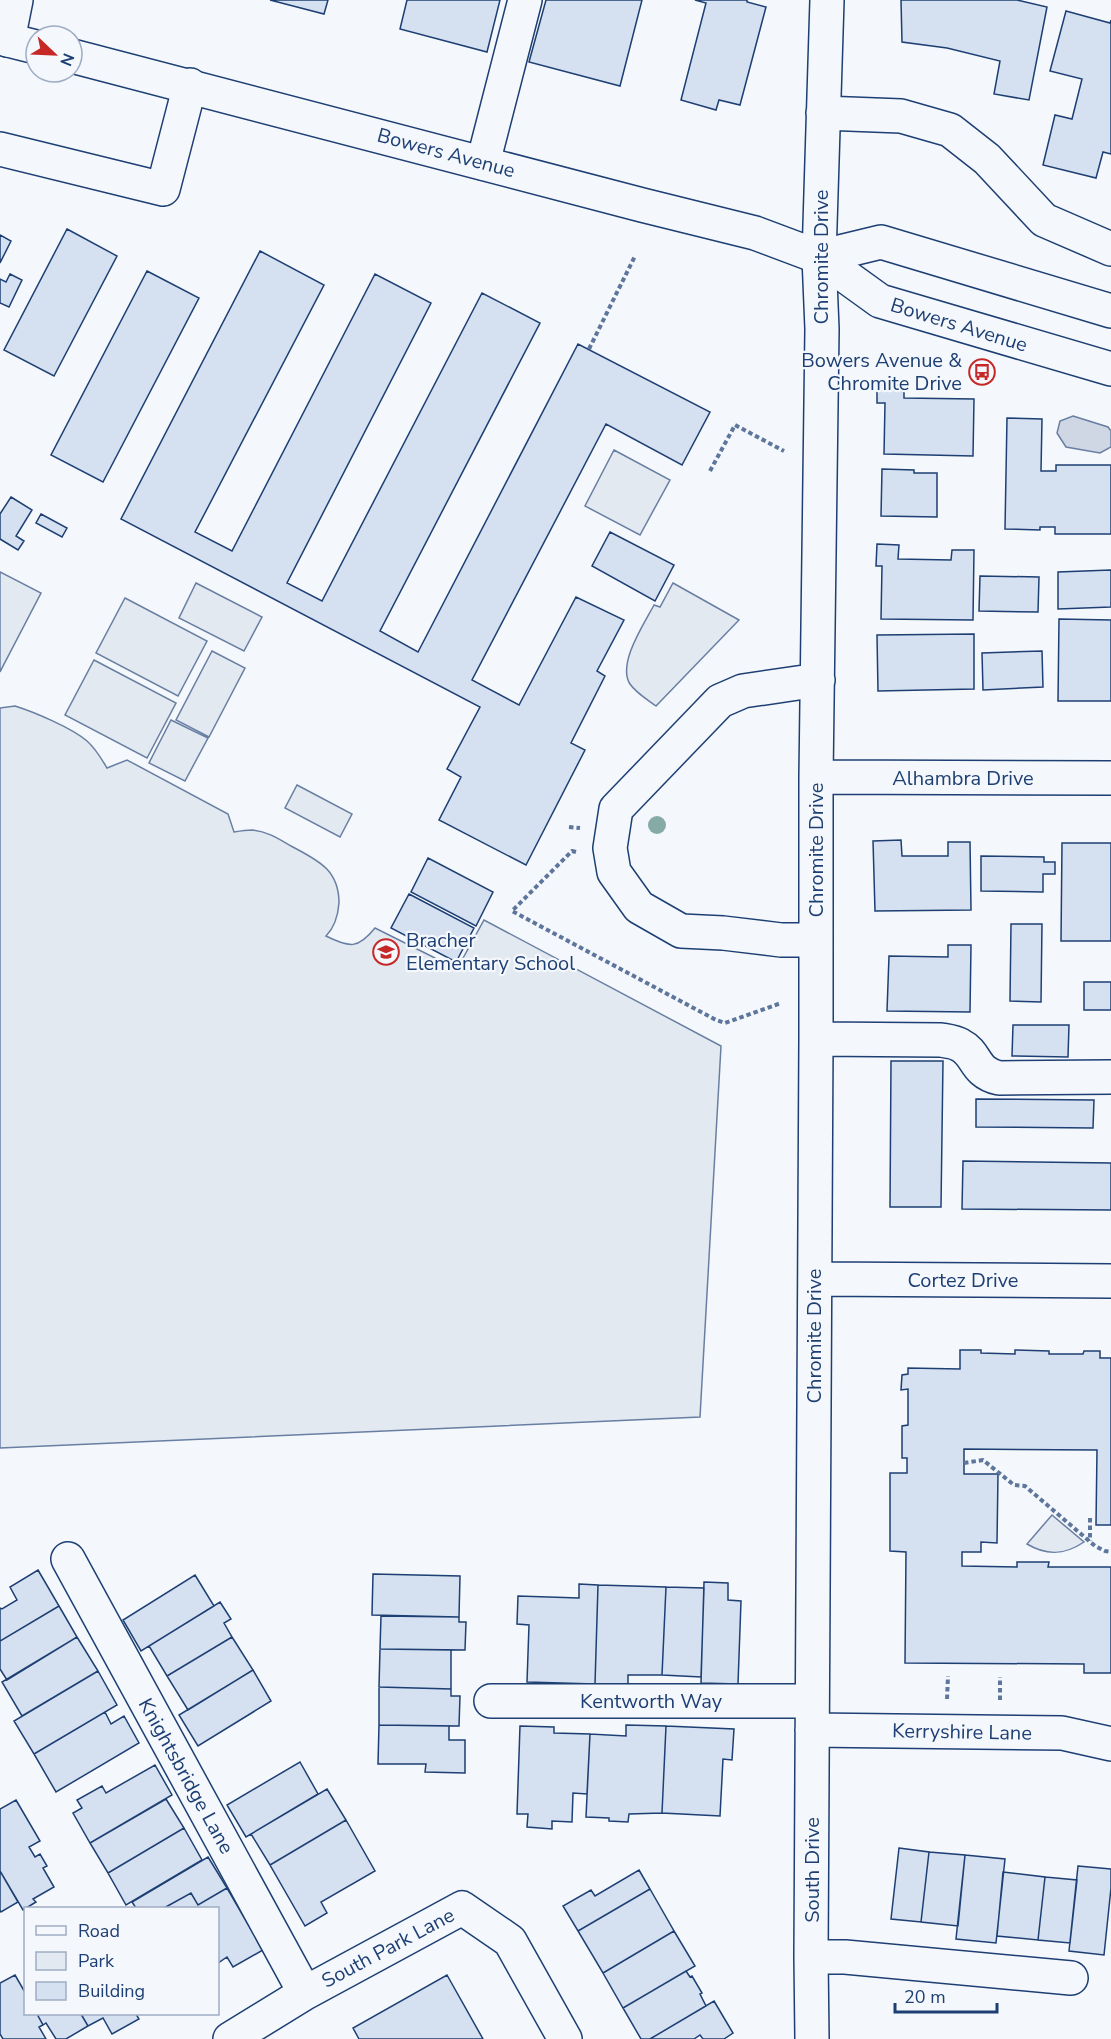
<svg xmlns="http://www.w3.org/2000/svg" width="1111" height="2039" font-family="'Nunito Sans',sans-serif">
  <style>
    .green { fill: #e3e9f0; stroke: #687fa3; stroke-width: 1.5 }
    .water { fill: #cfd7e4; stroke: #687fa3; stroke-width: 1.5 }
    .building { fill: #d5e0f0; stroke: #1d3f73; stroke-width: 1.5 }
    .lines { fill: none; stroke-linecap: round; stroke-linejoin: round }
    .minor-casing { stroke: #1d3f73; stroke-width: 36 }
    .major-casing { stroke: #1d3f73; stroke-width: 36 }
    .path { stroke: #5e769c; stroke-width: 4; stroke-dasharray: 4.5 3; stroke-linecap: butt }
    .minor { stroke: #f4f7fb; stroke-width: 33 }
    .major { stroke: #f4f7fb; stroke-width: 33 }
    .tree { fill: #86aba6 }
    .labels { text-anchor: middle; dominant-baseline: central; stroke-width: 4.5; stroke-linejoin: round; paint-order: stroke }
    .street-label { font-size: 20px; fill: #1d3f73; stroke: #f4f7fb }
    .poi-label { font-size: 20px; fill: #1d3f73; stroke: #f4f7fb; text-anchor: end }
  </style>
  <rect width="100%" height="100%" fill="#f4f7fb"/>
  <path class="green" d="M614,450L670,480L640,535L585,506Z
    M0,572L41,593L0,672Z
    M196,583L262,617L244,651L179,618Z
    M673,583L739,620L656,706C648,700 636,693 630,684C617,664 644,624 654,605L660,607Z
    M125,598L207,641L178,696L96,653Z
    M212,651L245,668L209,737L176,720Z
    M94,660L176,703L147,758L65,715Z
    M15,706C34,712 72,728 87,741C96,749 101,758 107,768L127,760L228,814L234,832C240,831 247,830 252,830C267,831 279,839 291,846C317,860 339,869 339,903C338,916 335,927 326,936C350,948 358,949 375,928L457,969L484,920L721,1046L700,1417L0,1448V708Z
    M171,720L208,738L185,781L149,763Z
    M297,785L352,814L340,837L285,808Z
    M1052,1515L1084,1542C1065,1555 1047,1556 1027,1544Z"/>
  <path class="water" d="M1073,416L1108,427L1111,431V447L1100,453L1066,447L1057,433L1060,421Z"/>
  <path class="building" d="M270,0H328L324,14Z
    M407,0H500L487,52L400,29Z
    M546,0H642L620,86L529,62Z
    M695,0H747V2L766,7L740,105L719,100L716,110L681,100L706,3Z
    M901,0H1017L1047,7L1029,100L994,94L1000,61L947,48L902,42Z
    M1066,11L1110,23L1111,20V154L1103,152L1096,178L1043,165L1055,115L1072,119L1082,79L1050,71Z
    M67,229L117,256L54,376L4,350Z
    M0,235L11,241L0,263Z
    M260,251L324,285L195,532L232,551L375,274L431,303L287,583L322,601L482,293L540,323L380,631L418,652L578,344L710,412L682,465L606,424L472,680L519,705L576,597L624,620L597,671L605,676L571,743L585,750L526,865L439,820L461,777L447,769L480,707L121,519Z
    M147,271L199,298L103,482L51,455Z
    M10,274L22,280L9,307L0,303V279L6,282Z
    M877,385H904V398L974,399L973,456L884,454L885,403H877Z
    M1007,418L1042,419L1041,471H1056V465H1111V534H1055V527H1040V530L1005,529Z
    M882,469L914,470V473H937V517L881,516Z
    M11,497L32,510L16,536L24,541L18,550L0,539V514Z
    M41,514L67,528L62,537L36,523Z
    M610,532L674,565L655,601L592,566Z
    M877,544L899,545L898,559L951,560L952,550H974L973,620L881,619L882,566H876Z
    M1111,570V607L1058,609V572Z
    M980,576L1039,577L1038,612L979,611Z
    M1059,619L1111,620V701H1058Z
    M974,634V689L878,691L877,635Z
    M1042,651L1043,687L983,690L982,653Z
    M901,840L902,856H948V842H970L971,910L875,911L873,841Z
    M1062,843H1111V941H1061Z
    M981,856L1044,857V862H1055V874H1043V892L981,891Z
    M428,858L493,892L476,926L411,892Z
    M409,894L474,928L456,962L391,928Z
    M1011,924H1042L1041,1002L1010,1001Z
    M948,945H971L970,1012L887,1011L889,956L948,957Z
    M1084,982H1111V1010H1084Z
    M1013,1025H1069L1068,1057L1012,1056Z
    M891,1061H943L941,1207H890Z
    M976,1099L1094,1100L1093,1128L976,1127Z
    M963,1161L1111,1163V1210L962,1209Z
    M960,1350H981V1353L1015,1354V1350L1049,1351V1354H1083L1084,1351H1100V1358H1111V1525H1096L1097,1450L964,1449V1474H998L997,1543L981,1542V1552H962V1566L1017,1567V1562H1049L1048,1567H1111V1673H1084V1664L905,1663L906,1552L890,1551V1473H907V1458H902V1426L908,1425V1389L901,1390L902,1375L908,1374V1368L960,1369Z
    M38,1570L59,1606L0,1641V1608L2,1609L17,1600L10,1587Z
    M373,1574L460,1576L459,1617L372,1615Z
    M195,1575L214,1606L141,1651L123,1620Z
    M704,1582L728,1583V1600L741,1601L738,1684L701,1683Z
    M579,1584L598,1585L595,1684L527,1682L529,1625L517,1624L518,1596L579,1598Z
    M598,1585L666,1587L662,1675H628V1685L595,1684Z
    M666,1587L704,1588L701,1677L662,1675Z
    M220,1602L231,1619L224,1623L232,1637L167,1676L149,1646Z
    M59,1606L77,1637L7,1680L0,1669V1641Z
    M381,1616L459,1617V1622H466L465,1650L380,1649Z
    M77,1637L98,1671L22,1716L2,1682Z
    M232,1637L253,1670L188,1710L167,1676Z
    M380,1649L451,1650V1689L379,1687Z
    M253,1670L271,1701L198,1746L179,1715Z
    M98,1671L117,1705L34,1754L14,1721Z
    M379,1687L451,1689V1696H460L459,1726L379,1725Z
    M105,1712L111,1724L124,1716L139,1743L56,1792L34,1754Z
    M379,1725L449,1726V1740H465V1773L425,1772L426,1764H378Z
    M626,1725L666,1726L662,1813L629,1814L628,1822L609,1821V1818L586,1817L590,1734L626,1736Z
    M520,1726L554,1727V1733L590,1734L587,1794L573,1793L572,1822L552,1821V1829L527,1827L528,1814H517Z
    M666,1726L734,1729L732,1760L723,1759L720,1816L662,1813Z
    M300,1762L318,1794L246,1837L227,1805Z
    M155,1765L172,1795L90,1843L73,1813L82,1808L77,1800L102,1786L106,1793Z
    M327,1789L346,1820L270,1865L251,1834Z
    M166,1799L184,1828L108,1873L90,1843Z
    M16,1800L40,1841L29,1847L35,1857L40,1854L47,1866L43,1868L54,1887L33,1899L36,1902L23,1910L0,1871V1809Z
    M346,1820L375,1871L321,1902L327,1913L305,1926L270,1865Z
    M184,1828L202,1860L126,1905L108,1873Z
    M899,1848L929,1852L921,1922L891,1919Z
    M929,1852L965,1855L958,1926L921,1922Z
    M965,1855L1005,1859L996,1943L956,1939Z
    M208,1857L227,1888L198,1905L191,1893L164,1908H136L132,1902Z
    M1078,1866L1111,1869V1888L1104,1955L1069,1951Z
    M639,1870L650,1889L578,1931L563,1906L591,1890L595,1896Z
    M0,1871L18,1902L1,1912L0,1910Z
    M1003,1872L1045,1877L1038,1940L997,1936Z
    M1045,1877L1077,1880L1070,1943L1038,1940Z
    M227,1888L263,1950L233,1967L227,1957L218,1963V1908H164L191,1893L198,1905Z
    M650,1889L674,1931L603,1973L578,1931Z
    M674,1931L695,1966L623,2008L603,1973Z
    M686,1971L690,1977L692,1976L702,1993L700,1994L706,2006L650,2039H641L623,2008Z
    M15,1975L26,1994V2014H37L43,2025L39,2027L46,2039H3L0,2034V1983Z
    M447,1975L483,2039H359L353,2028Z
    M714,2001L733,2033L724,2039H703L700,2035L694,2039H650Z
    M37,2014H81L88,2026L66,2039H56L46,2023L43,2025Z
    M81,2014H136L139,2019L112,2034L103,2018L88,2026Z"/>
  <g class="lines">
    <g class="minor-casing">
      <path id="minor" d="M8,40L16,0
        M823,113L901,116L950,130L987,159L1044,220L1111,249
        M0,149L163,189L190,85
        M483,163L525,0
        M816,777L1111,778
        M816,940H781L723,933L681,931L639,907L614,872L610,848L616,809L720,701L743,691L818,680
        M816,1039L941,1040C947,1041 955,1042 960,1045C978,1054 973,1072 999,1078L1111,1077
        M815,1279L1111,1281
        M68,1559L305,1993
        M491,1701H812
        M812,1730L1062,1733L1111,1744
        M811,1957H845L1071,1978
        M230,2039L305,1993L462,1908L510,1941L565,2039
        M812,2039L811,1957L816,1039V777L822,329L819,257L827,0"/>
    </g>
    <g class="major-casing">
      <path id="major" d="M0,38L36,47
        M72,56L642,205L755,233L819,257L880,301L1111,369
        M819,257L881,242L1111,311"/>
    </g>
    <path class="path" d="M589,349L635,256
      M710,471L735,425L784,451
      M569,827L580,828
      M576,852L572,851L512,911L716,1020L725,1023L781,1003
      M964,1463L983,1460L1014,1485L1025,1486L1095,1546L1105,1551L1111,1552
      M1090,1518V1541
      M947,1699L948,1676
      M1000,1700V1677"/>
    <use href="#minor" class="minor"/>
    <use href="#major" class="major"/>
  </g>
  <circle class="tree" cx="657" cy="825" r="9"/>
  <defs>
    <g id="bus-ring" transform="scale(1.35)"><circle r="9.5" fill="#f4f7fb" stroke="#c62828" stroke-width="1.5"/><path d="M-5-6H5V4H4V6H2V4H-2V6H-4V4H-5ZM-3.5-4V0h7V-4ZM-3.5 1.2v1.5H-2V1.2ZM2 1.2v1.5H3.5V1.2Z" fill="#c62828"/></g>
    <g id="school-ring" transform="scale(1.35)"><circle r="9.5" fill="#f4f7fb" stroke="#c62828" stroke-width="1.5"/><path d="M0-5L7-2L0 1L-7-2ZM-4 1L0 2.5L4 1V4Q0 6-4 4Z" fill="#c62828"/></g>
  </defs>
  <g fill-rule="evenodd">
    <use href="#bus-ring" x="982" y="372"/>
    <use href="#school-ring" x="386" y="952"/>
  </g>
  <g class="labels">
    <g class="street-label">
      <text transform="translate(446 153) rotate(15)">Bowers Avenue</text>
      <text transform="translate(821 257) rotate(-90)">Chromite Drive</text>
      <text transform="translate(959 325) rotate(17)">Bowers Avenue</text>
      <text x="963" y="778">Alhambra Drive</text>
      <text transform="translate(816 850) rotate(-90)">Chromite Drive</text>
      <text x="963" y="1280">Cortez Drive</text>
      <text transform="translate(814 1336) rotate(-90)">Chromite Drive</text>
      <text x="651" y="1701">Kentworth Way</text>
      <text transform="translate(962 1732) rotate(1)">Kerryshire Lane</text>
      <text transform="translate(186 1776) rotate(61)">Knightsbridge Lane</text>
      <text transform="translate(812 1870) rotate(-90)">South Drive</text>
      <text transform="translate(388 1948) rotate(-28)">South Park Lane</text>
    </g>
    <g class="poi-label">
      <text x="962" y="360">Bowers Avenue &amp;<tspan x="962" dy="23">Chromite Drive</tspan></text>
      <text x="406" y="940" text-anchor="start">Bracher<tspan x="406" dy="23">Elementary School</tspan></text>
    </g>
  </g>
  <rect x="24" y="1907" width="195" height="108" fill="#f4f7fb" stroke="#9eadc5" stroke-width="1.5"/>
  <rect x="36" y="1926" width="30" height="9" fill="#f4f7fb" stroke="#9eadc5" stroke-width="1.5"/>
  <text x="78" y="1937" font-size="18" fill="#1d3f73">Road</text>
  <rect x="36" y="1952" width="30" height="18" fill="#e3e9f0" stroke="#9eadc5" stroke-width="1.5"/>
  <text x="78" y="1967" font-size="18" fill="#1d3f73">Park</text>
  <rect x="36" y="1982" width="30" height="18" fill="#d5e0f0" stroke="#9eadc5" stroke-width="1.5"/>
  <text x="78" y="1997" font-size="18" fill="#1d3f73">Building</text>
  <g transform="translate(54 54) rotate(113)"><circle r="28" fill="#f4f7fb" stroke="#9eadc5" stroke-width="1.5"/>
  <path d="M0-4.5L10 22L0 15L-10 22Z" fill="#c62828"/>
  <text y="-9" font-size="16" font-weight="bold" text-anchor="middle" fill="#1d3f73">N</text>
  </g>
  <path d="M895 2003v9h102v-9" fill="none" stroke="#1d3f73" stroke-width="3"/>
  <text x="904" y="2003" font-size="18" fill="#1d3f73" stroke="#f4f7fb" stroke-width="4.5" paint-order="stroke">20 m</text>
</svg>
